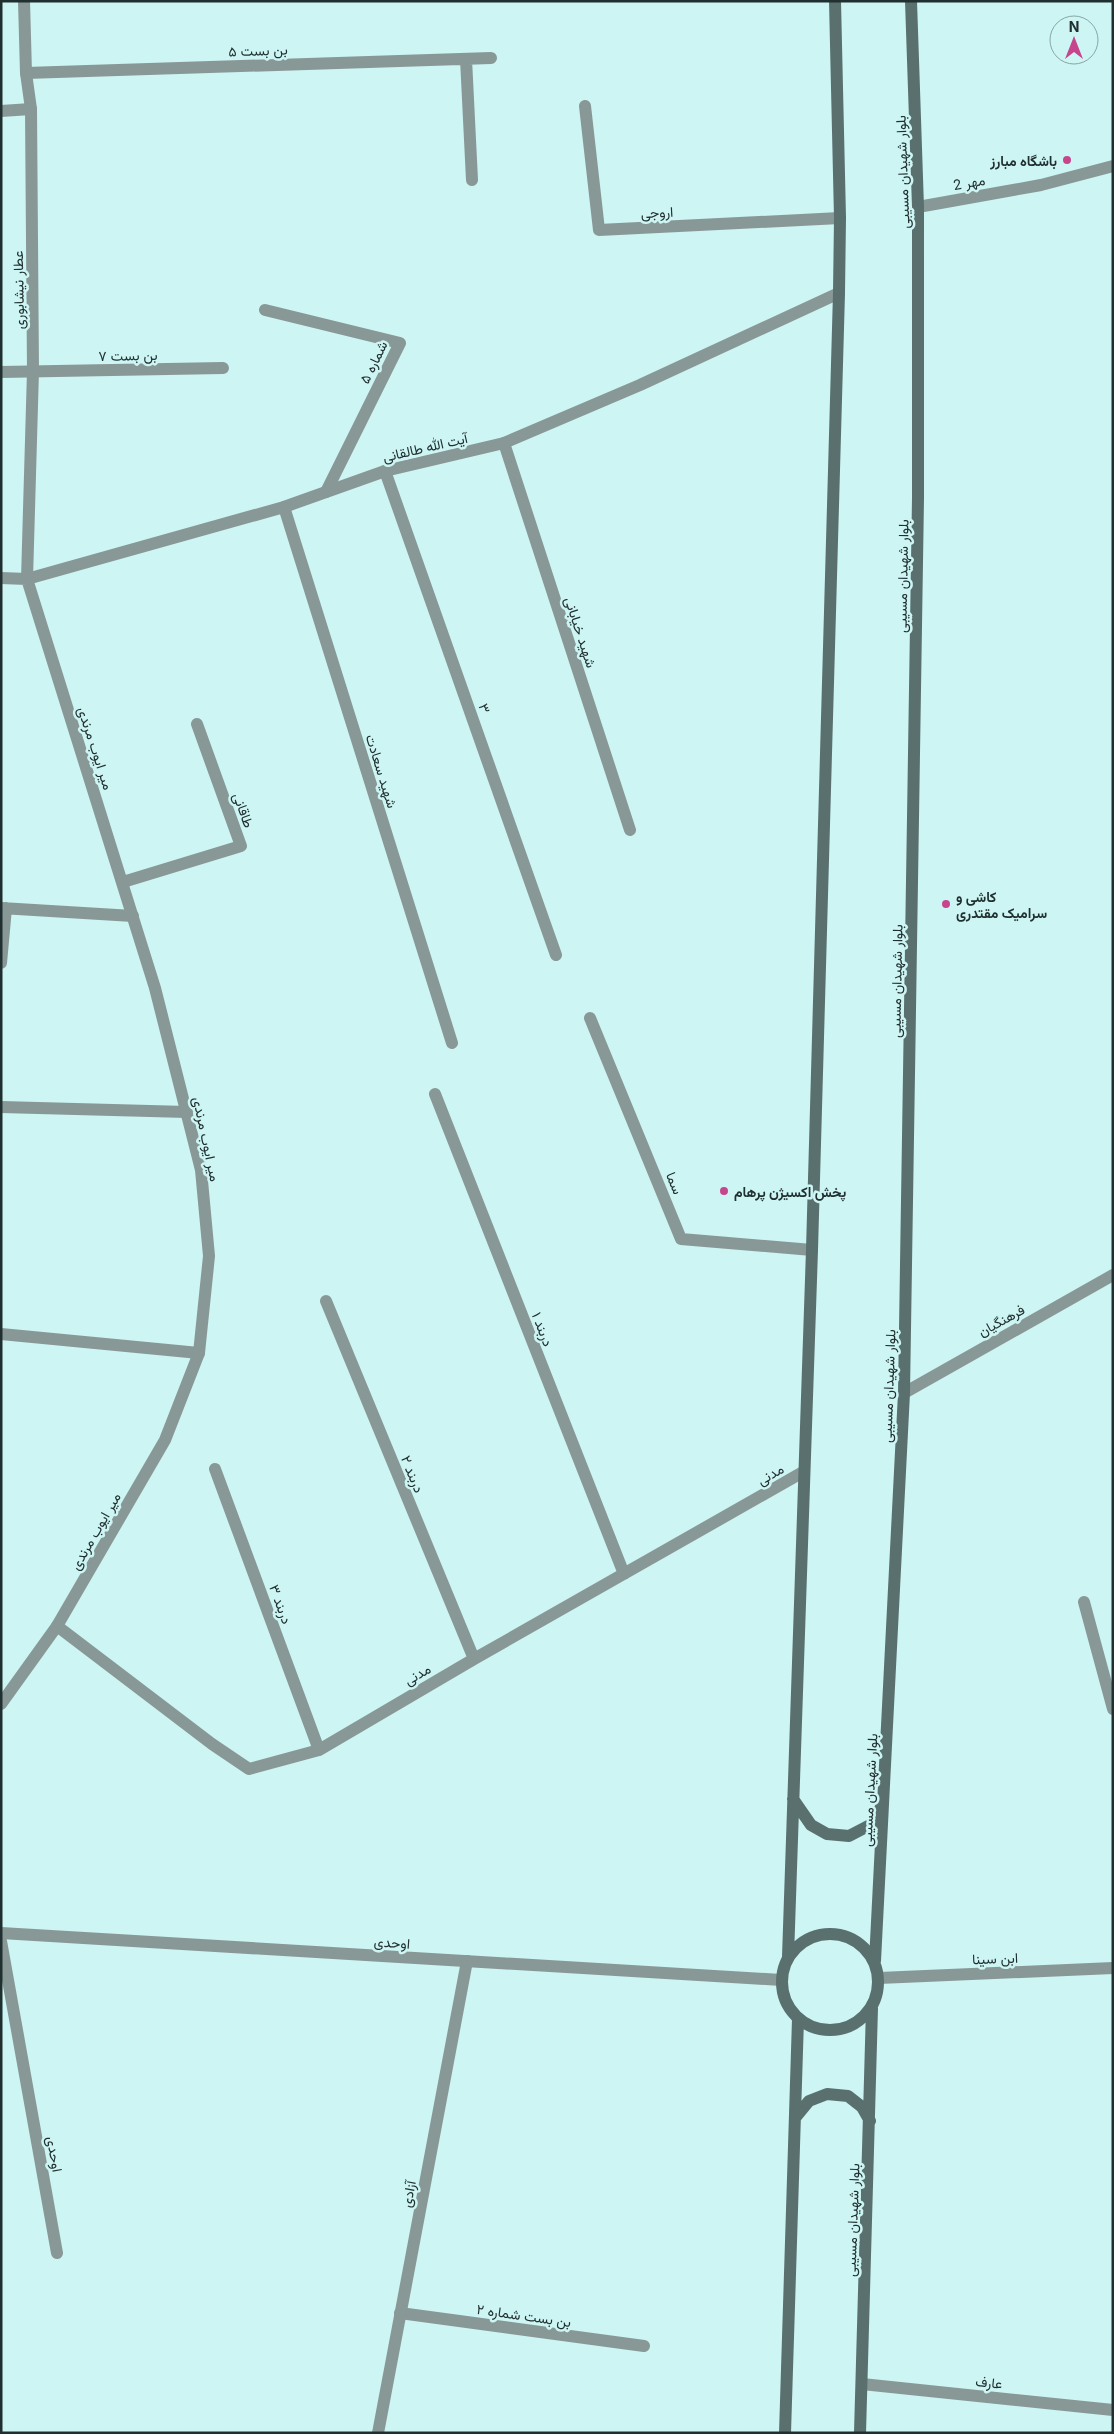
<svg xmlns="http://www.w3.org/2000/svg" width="1114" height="2434" font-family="Inter,Vazirmatn,sans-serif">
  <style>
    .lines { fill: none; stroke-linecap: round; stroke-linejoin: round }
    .service { stroke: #889897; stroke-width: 12 }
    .minor { stroke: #889897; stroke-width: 12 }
    .tertiary { stroke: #889897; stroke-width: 12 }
    .secondary { stroke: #59706f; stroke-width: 12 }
    .poi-dot { fill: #c7458c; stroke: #cdf5f3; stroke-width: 2 }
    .labels { text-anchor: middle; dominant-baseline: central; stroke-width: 5; stroke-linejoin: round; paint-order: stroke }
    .street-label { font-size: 14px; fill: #202f2f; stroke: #cdf5f3 }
    .poi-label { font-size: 14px; font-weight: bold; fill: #202f2f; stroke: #cdf5f3; text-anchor: start }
  </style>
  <rect width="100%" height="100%" fill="#cdf5f3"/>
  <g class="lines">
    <path class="service" d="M466,59L472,180
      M26,73L491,58
      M585,106L599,230L840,218
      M1,111L31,109
      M265,310L400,343L326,492
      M1,372L223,368
      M504,443L630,830
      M385,471L556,955
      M284,507L452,1043
      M123,882L241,846L197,724
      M1,908L133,916
      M1,963L6,908
      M590,1018L681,1239L812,1250
      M435,1094L624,1574
      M1,1107L187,1112
      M326,1301L474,1659
      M1,1334L199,1353
      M215,1469L319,1750
      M1084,1602L1113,1709
      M57,1626L212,1744L249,1769L319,1750L474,1659L803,1472
      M1,1941L57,2253
      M400,2313L644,2346
      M862,2384L1113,2410"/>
    <path class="minor" d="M24,1L26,73L31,109L33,371L27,579L284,507L385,471L504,443L640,385L839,293
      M918,207L1041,185L1113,166
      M904,1393L1113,1275
      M879,1978L1113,1968
      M378,2433L467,1961"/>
    <path class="tertiary" d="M1,578L27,579L155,988L201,1170L209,1256L199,1353L165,1440L57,1626L1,1704
      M1,1933L781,1980"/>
    <path class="secondary" d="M793,1799L811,1825L827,1834L849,1836L872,1824L881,1807
      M782 1982a48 48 0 1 1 96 0a48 48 0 1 1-96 0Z
      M788,1957L812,1250L839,293L840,218L835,1
      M875,1961L904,1393L918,498V207L911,1
      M795,2118L809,2101L827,2094L848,2096L862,2107L870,2121
      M785,2433L798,2019
      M860,2433L872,2008"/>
  </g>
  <g class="poi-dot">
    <circle cx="1067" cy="160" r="5"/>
    <circle cx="946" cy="904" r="5"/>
    <circle cx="724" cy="1191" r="5"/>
  </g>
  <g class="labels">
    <g class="street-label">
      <text transform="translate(258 50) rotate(-2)">بن بست ۵</text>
      <text transform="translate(902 172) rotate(-92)">بلوار شهیدان مسیبی</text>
      <text transform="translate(969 182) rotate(-10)">مهر 2</text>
      <text transform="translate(657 212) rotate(-3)">اروجی</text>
      <text transform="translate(18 290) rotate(-91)">عطار نیشابوری</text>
      <text transform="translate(128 355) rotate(-1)">بن بست ۷</text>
      <text transform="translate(373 362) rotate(-64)">شماره ۵</text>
      <text transform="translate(425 447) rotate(-13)">آیت الله طالقانی</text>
      <text transform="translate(902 576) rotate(-89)">بلوار شهیدان مسیبی</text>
      <text transform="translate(581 632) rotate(72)">شهید خیابانی</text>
      <text transform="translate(485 708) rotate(71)">۳</text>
      <text transform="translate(96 748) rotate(72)">میر ایوب مرندی</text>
      <text transform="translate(382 771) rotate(73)">شهید سعادت</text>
      <text transform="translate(244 810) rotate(70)">طاقانی</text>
      <text transform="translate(896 981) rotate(-89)">بلوار شهیدان مسیبی</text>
      <text transform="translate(207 1139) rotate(78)">میر ایوب مرندی</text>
      <text transform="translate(675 1183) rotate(68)">سما</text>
      <text transform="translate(1001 1320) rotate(-29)">فرهنگیان</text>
      <text transform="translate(543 1329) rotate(69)">دربند ۱</text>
      <text transform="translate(888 1386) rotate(-88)">بلوار شهیدان مسیبی</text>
      <text transform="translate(413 1474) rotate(68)">دربند ۲</text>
      <text transform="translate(770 1474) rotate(-30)">مدنی</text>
      <text transform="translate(95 1531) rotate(-60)">میر ایوب مرندی</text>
      <text transform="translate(281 1604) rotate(70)">دربند ۳</text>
      <text transform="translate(417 1674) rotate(-30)">مدنی</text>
      <text transform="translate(869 1790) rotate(-87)">بلوار شهیدان مسیبی</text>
      <text transform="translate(392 1942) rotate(4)">اوحدی</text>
      <text transform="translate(995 1958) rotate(-2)">ابن سینا</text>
      <text transform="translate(55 2154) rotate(80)">اوحدی</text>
      <text transform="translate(408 2194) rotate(-79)">آزادی</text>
      <text transform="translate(852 2220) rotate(-88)">بلوار شهیدان مسیبی</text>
      <text transform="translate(524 2315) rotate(8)">بن بست شماره ۲</text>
      <text transform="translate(989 2382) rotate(6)">عارف</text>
    </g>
    <g class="poi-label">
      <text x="1057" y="160" text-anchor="end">باشگاه مبارز</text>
      <text x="956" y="896">کاشی و<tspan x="956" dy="16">سرامیک مقتدری</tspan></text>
      <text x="734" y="1191">پخش اکسیژن پرهام</text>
    </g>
  </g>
  <rect width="1114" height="2434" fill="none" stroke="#202f2f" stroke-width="5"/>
  <g transform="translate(1074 40)"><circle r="24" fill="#cdf5f3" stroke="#88a6a5"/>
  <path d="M0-4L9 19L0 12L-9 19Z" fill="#c7458c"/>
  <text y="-8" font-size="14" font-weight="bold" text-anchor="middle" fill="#202f2f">N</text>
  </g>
</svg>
